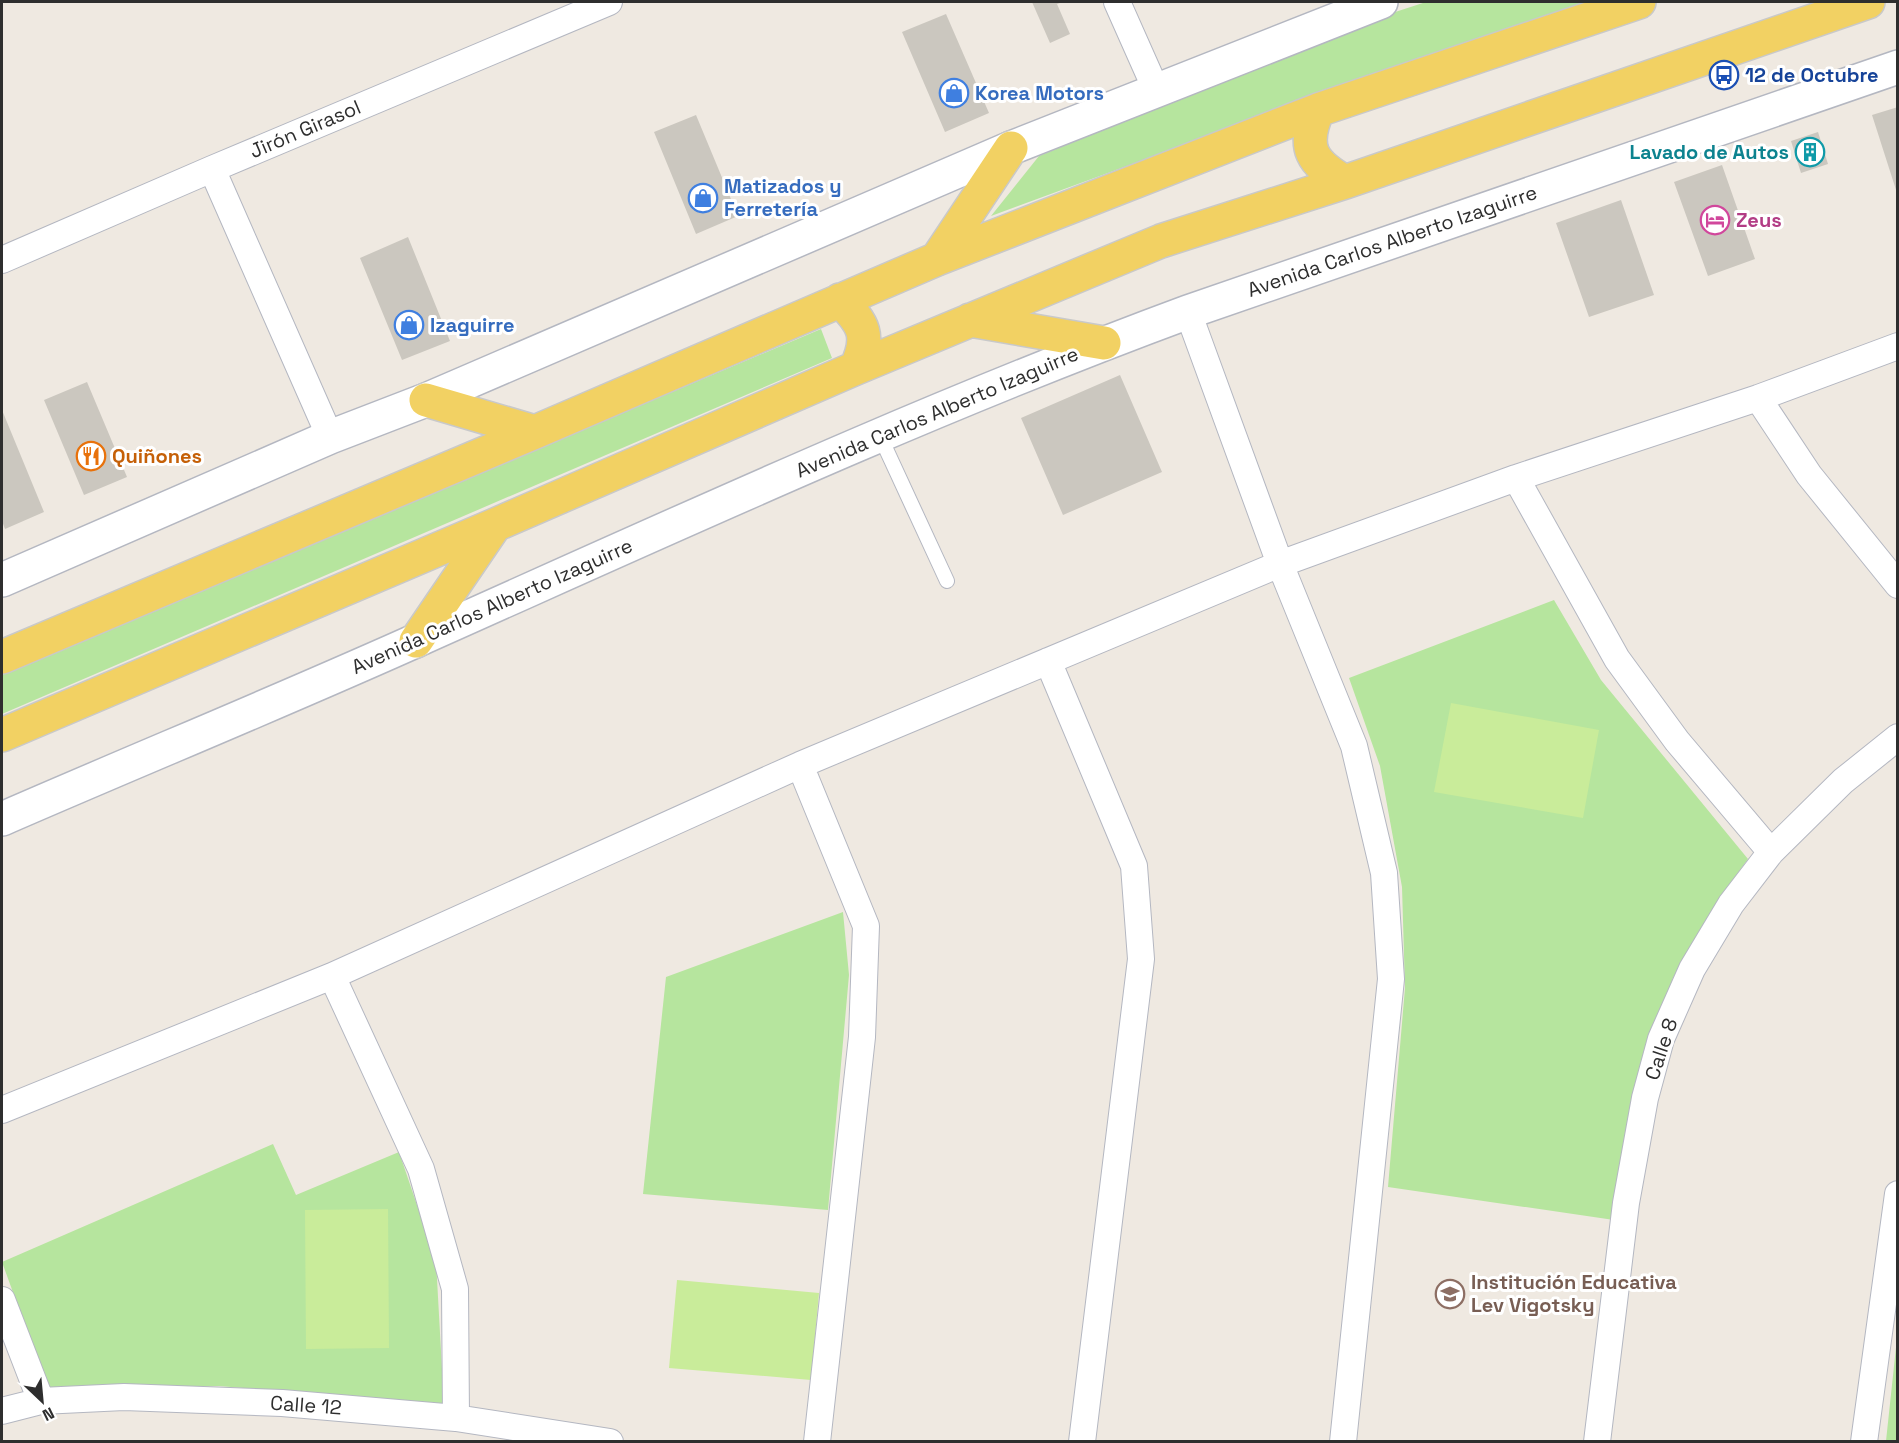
<svg xmlns="http://www.w3.org/2000/svg" width="1899" height="1443" font-family="'Space Grotesk',sans-serif">
  <style>
    .green { fill: #b6e59e }
    .pitch { fill: #c9ec9a }
    .building { fill: #cbc7bf }
    .lines { fill: none; stroke-linecap: round; stroke-linejoin: round }
    .lane-casing { stroke: #b4b7c1; stroke-width: 16 }
    .street-casing { stroke: #b4b7c1; stroke-width: 28 }
    .secondary-casing { stroke: #b4b7c1; stroke-width: 36 }
    .primary-casing { stroke: #c9c9c9; stroke-width: 36 }
    .lane { stroke: #fff; stroke-width: 14 }
    .street { stroke: #fff; stroke-width: 26 }
    .secondary { stroke: #fff; stroke-width: 33 }
    .primary { stroke: #f2d163; stroke-width: 33 }
    .labels { text-anchor: middle; dominant-baseline: central; stroke-width: 6; stroke-linejoin: round; paint-order: stroke }
    .transit-label { font-size: 20px; font-weight: bold; fill: #164399; stroke: #fff; text-anchor: start }
    .shop-label { font-size: 20px; font-weight: bold; fill: #366cbe; stroke: #fff; text-anchor: start }
    .street-label { font-size: 20px; fill: #2e2e2e; stroke: #fff }
    .culture-label { font-size: 20px; font-weight: bold; fill: #0d838f; stroke: #fff; text-anchor: end }
    .hotel-label { font-size: 20px; font-weight: bold; fill: #b23c85; stroke: #fff; text-anchor: start }
    .food-label { font-size: 20px; font-weight: bold; fill: #c56008; stroke: #fff; text-anchor: start }
    .education-label { font-size: 20px; font-weight: bold; fill: #785e54; stroke: #fff; text-anchor: start }
  </style>
  <rect width="100%" height="100%" fill="#efe9e1"/>
  <path class="green" d="M1426,2H1585L1413,61L991,216L1039,156L1389,14Z
    M821,329L832,358L2,714V675Z
    M1554,600L1601,680L1748,859L1716,903L1673,978L1643,1057L1629,1118L1614,1220L1388,1187L1405,988L1402,887L1380,766L1349,678Z
    M843,912L849,975L828,1210L643,1194L666,977Z
    M273,1144L296,1195L399,1152L436,1261L444,1405L219,1386L48,1389L2,1262Z
    M1897,1338V1441H1886Z"/>
  <path class="pitch" d="M1451,703L1599,730L1583,818L1434,792Z
    M388,1209L389,1348L306,1349L305,1210Z
    M677,1280L819,1293L811,1380L669,1368Z"/>
  <path class="building" d="M1032,2H1063L1057,4L1070,34L1050,43Z
    M946,14L989,113L945,132L902,32Z
    M1898,107V193H1897L1872,115Z
    M696,115L738,216L696,234L654,132Z
    M1818,132L1828,164L1801,173L1791,141Z
    M1722,165L1755,259L1708,276L1674,182Z
    M1621,200L1654,295L1589,317L1556,223Z
    M408,237L450,341L402,360L360,258Z
    M1120,375L1162,472L1063,515L1021,418Z
    M87,382L127,477L84,495L44,400Z
    M2,410L44,512L5,529L2,521Z"/>
  <g class="lines">
    <g class="lane-casing">
      <path id="lane" d="M880,436L947,581"/>
    </g>
    <g class="street-casing">
      <path id="street" d="M1117,2L1157,92
        M212,169L330,437
        M2,260L212,169L609,2
        M1188,312L1280,564L1354,746L1384,873L1391,979L1343,1442
        M1758,398L1809,475L1898,585
        M1516,478L1617,659L1677,741L1771,852
        M1048,661L1134,866L1141,959L1082,1442
        M800,765L866,926L862,1037L817,1442
        M332,976L421,1169L455,1289L456,1418
        M2,1110L332,976L800,765L1280,564L1516,478L1758,398L1898,346
        M2,1300L41,1401
        M2,1411L41,1401L124,1397L282,1403L456,1418L610,1442
        M1597,1442L1626,1203L1645,1098L1661,1039L1692,969L1731,904L1771,852L1843,781L1898,737
        M1864,1442L1898,1194"/>
    </g>
    <g class="secondary-casing">
      <path id="secondary" d="M2,580L330,437L426,400L1011,148L1381,2
        M2,819C142,758 284,700 424,637C677,524 928,408 1188,312L1898,67"/>
    </g>
    <g class="primary-casing">
      <path id="primary" d="M1318,110C1301,148 1312,163 1345,182
        M937,259L1011,148
        M840,300C864,324 871,336 856,368
        M970,320L1104,343
        M426,400L535,432
        M416,641L495,525
        M2,657L535,432L937,259L1318,110L1639,2
        M2,735L495,525L856,368L1161,241L1345,182L1868,2"/>
    </g>
    <use href="#lane" class="lane"/>
    <use href="#street" class="street"/>
    <use href="#secondary" class="secondary"/>
    <use href="#primary" class="primary"/>
  </g>
  <defs>
    <g id="bus-ring" transform="scale(1.5)"><circle r="9.5" fill="#fff" stroke="#1a4fb4" stroke-width="1.5"/><path d="M-5-6H5V4H4V6H2V4H-2V6H-4V4H-5ZM-3.5-4V0h7V-4ZM-3.5 1.2v1.5H-2V1.2ZM2 1.2v1.5H3.5V1.2Z" fill="#1a4fb4"/></g>
    <g id="shop-ring" transform="scale(1.5)"><circle r="9.5" fill="#fff" stroke="#3f7fe0" stroke-width="1.5"/><path d="M-5-2.5h2.3a2.7 3.5 0 0 1 5.4 0H5L5.5 6h-11ZM-1.5-2.5h3a1.5 2.3 0 0 0-3 0Z" fill="#3f7fe0"/></g>
    <g id="building-ring" transform="scale(1.5)"><circle r="9.5" fill="#fff" stroke="#0f9aa8" stroke-width="1.5"/><path d="M-4-6H4V6H1V3H-1V6H-4ZM-2.5-4.3h1.7v1.8h-1.7ZM.8-4.3h1.7v1.8H.8ZM-2.5-1h1.7V.8h-1.7ZM.8-1h1.7V.8H.8Z" fill="#0f9aa8"/></g>
    <g id="hotel-ring" transform="scale(1.5)"><circle r="9.5" fill="#fff" stroke="#d1479c" stroke-width="1.5"/><path d="M-6-4.5h1.5V1H6V5H4.5V3h-9V5H-6ZM-4 0a1.8 1.8 0 1 1 3.6 0ZM.5 0V-2.5h3Q6-2.5 6 0Z" fill="#d1479c"/></g>
    <g id="restaurant-ring" transform="scale(1.5)"><circle r="9.5" fill="#fff" stroke="#e8710a" stroke-width="1.5"/><path d="M-5-6h1v4h1v-4h1v4h1v-4h1v5L-1.5 .5V6h-2V.5L-5-1ZM5-6V6H3V1.5H1.5Q1.5-4 5-6Z" fill="#e8710a"/></g>
    <g id="school-ring" transform="scale(1.5)"><circle r="9.5" fill="#fff" stroke="#8d6e63" stroke-width="1.5"/><path d="M0-5L7-2L0 1L-7-2ZM-4 1L0 2.5L4 1V4Q0 6-4 4Z" fill="#8d6e63"/></g>
  </defs>
  <g fill-rule="evenodd">
    <use href="#bus-ring" x="1724" y="75"/>
    <use href="#shop-ring" x="954" y="93"/>
    <use href="#building-ring" x="1810" y="152"/>
    <use href="#shop-ring" x="703" y="198"/>
    <use href="#hotel-ring" x="1715" y="220"/>
    <use href="#shop-ring" x="409" y="325"/>
    <use href="#restaurant-ring" x="91" y="456"/>
    <use href="#school-ring" x="1450" y="1294"/>
  </g>
  <g class="labels">
    <g class="transit-label">
      <text x="1745" y="75">12 de Octubre</text>
    </g>
    <g class="shop-label">
      <text x="975" y="93">Korea Motors</text>
      <text x="724" y="186">Matizados y<tspan x="724" dy="23">Ferretería</tspan></text>
      <text x="430" y="325">Izaguirre</text>
    </g>
    <g class="street-label">
      <text transform="translate(305 129) rotate(-23)">Jirón Girasol</text>
      <text transform="translate(1392 241) rotate(-19)">Avenida Carlos Alberto Izaguirre</text>
      <text transform="translate(937 412) rotate(-23)">Avenida Carlos Alberto Izaguirre</text>
      <text transform="translate(492 606) rotate(-24)">Avenida Carlos Alberto Izaguirre</text>
      <text transform="translate(1661 1049) rotate(-72)">Calle 8</text>
      <text transform="translate(306 1405) rotate(4)">Calle 12</text>
    </g>
    <g class="culture-label">
      <text x="1789" y="152">Lavado de Autos</text>
    </g>
    <g class="hotel-label">
      <text x="1736" y="220">Zeus</text>
    </g>
    <g class="food-label">
      <text x="112" y="456">Quiñones</text>
    </g>
    <g class="education-label">
      <text x="1471" y="1282">Institución Educativa<tspan x="1471" dy="23">Lev Vigotsky</tspan></text>
    </g>
  </g>
  <rect width="1899" height="1443" fill="none" stroke="#2e2e2e" stroke-width="6"/>
  <g transform="translate(42 1401) rotate(154)" stroke="#ffffff" stroke-width="4.5" paint-order="stroke">
  <path d="M0-4.5L10 22L0 15L-10 22Z" fill="#2e2e2e"/>
  <text y="-9" font-size="16" font-weight="bold" text-anchor="middle" fill="#2e2e2e">N</text>
  </g>
</svg>
